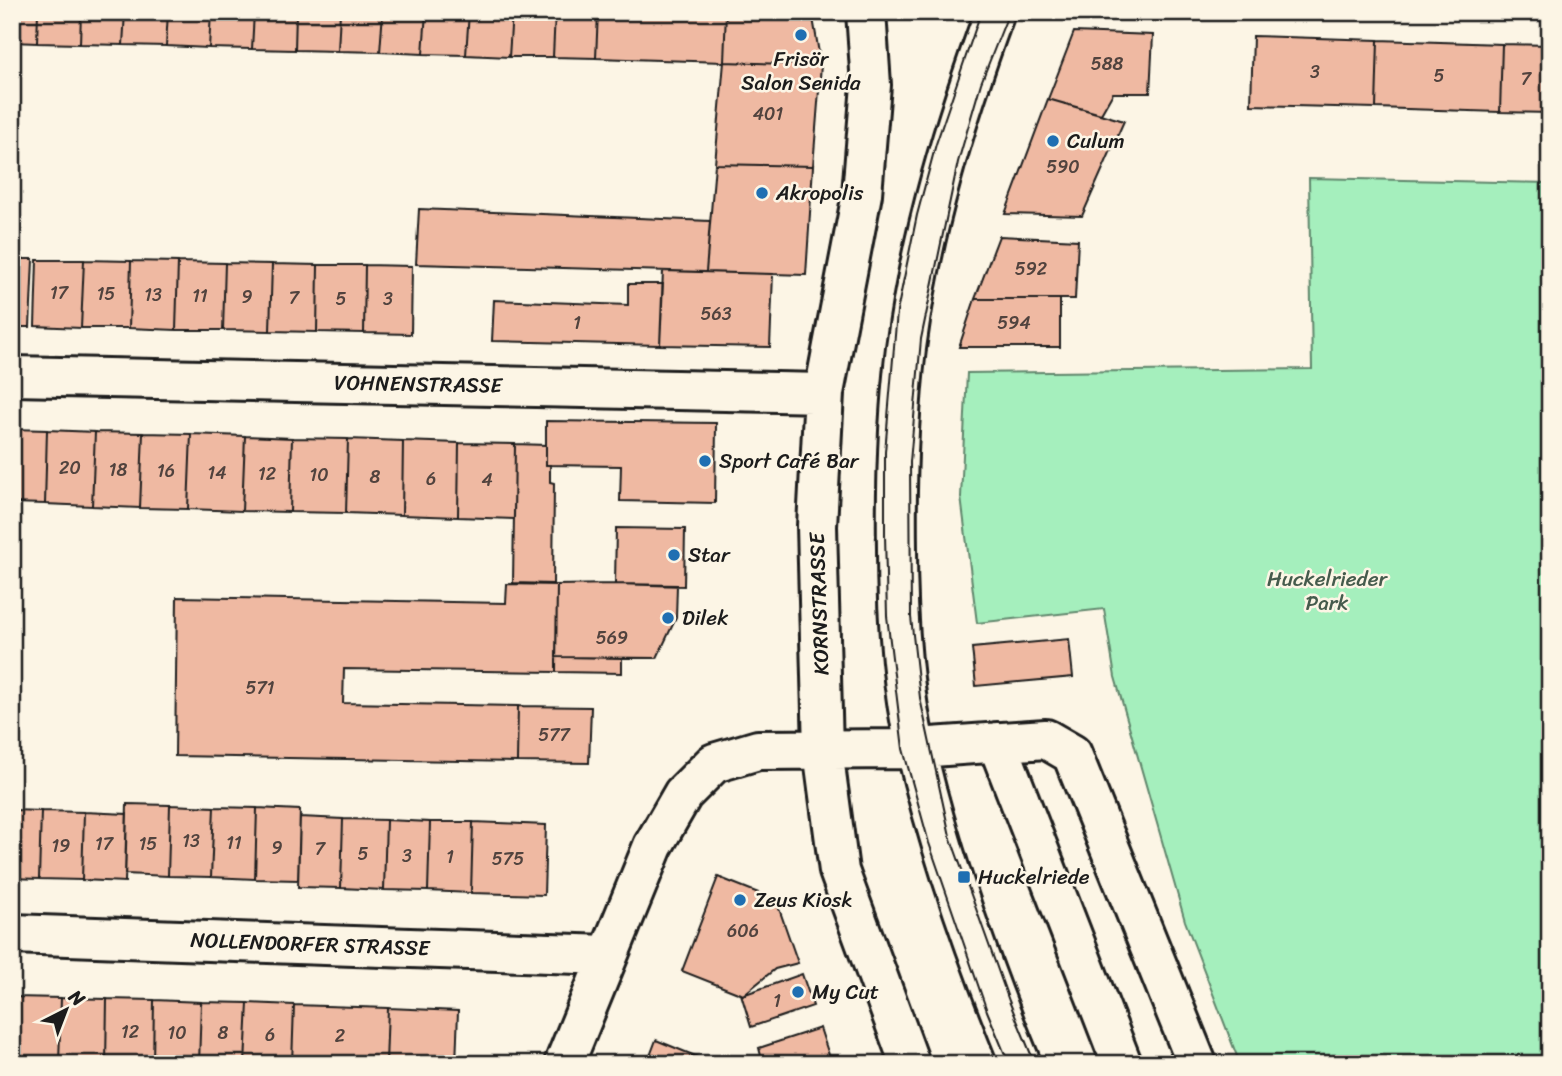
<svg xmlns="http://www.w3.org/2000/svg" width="1562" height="1076" font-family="Sriracha,sans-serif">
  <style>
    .green { fill: #a5efbd; stroke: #60866c; stroke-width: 2 }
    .building { fill: #efb9a2; stroke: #1c1c1c; stroke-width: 2 }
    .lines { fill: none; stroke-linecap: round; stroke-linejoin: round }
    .minor-casing { stroke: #1c1c1c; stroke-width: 44 }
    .minor { stroke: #fcf5e5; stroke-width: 38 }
    .tram { stroke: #1c1c1c; stroke-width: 2 }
    .poi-dot { fill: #1f6fb2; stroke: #fcf5e5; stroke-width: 2.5 }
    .labels { text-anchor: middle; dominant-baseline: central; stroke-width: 5; stroke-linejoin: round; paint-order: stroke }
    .number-label { font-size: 18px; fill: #51433e }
    .poi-label { font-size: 21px; fill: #1c1c1c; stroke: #fcf5e5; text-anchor: start }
    .street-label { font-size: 21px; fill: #1c1c1c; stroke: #fcf5e5 }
    .park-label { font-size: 21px; fill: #455b4c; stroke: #fcf5e5 }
  </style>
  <rect width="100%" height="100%" fill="#fcf5e5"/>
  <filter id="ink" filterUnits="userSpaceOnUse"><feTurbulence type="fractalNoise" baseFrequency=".0143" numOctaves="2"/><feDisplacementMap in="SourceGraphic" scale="14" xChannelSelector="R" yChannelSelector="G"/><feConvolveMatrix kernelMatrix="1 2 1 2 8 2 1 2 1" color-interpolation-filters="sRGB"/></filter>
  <g filter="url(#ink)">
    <path class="green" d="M1309,178L1550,183V1064H1240L1185,921L1115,677L1104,609L977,623L961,497L967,373L1312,369Z"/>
    <path class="building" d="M12,12H38L37,43L12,42Z
      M38,12H81L80,44L37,43Z
      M81,12H125L123,45L80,44Z
      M125,12H168L166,46L123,45Z
      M168,12H211L209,48L166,46Z
      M211,12H254L252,49L209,48Z
      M254,12H296L295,50L252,49Z
      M296,12H340L338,51L295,50Z
      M340,12H383L380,52L338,51Z
      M383,12H426L423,54L380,52Z
      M426,12H469L466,55L423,54Z
      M469,12H512L509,57L466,55Z
      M512,12H555L553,57H509Z
      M555,12H598L596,58L553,57Z
      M598,12H726L724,62L596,58Z
      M726,12H812L821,65L724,62Z
      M1074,32L1153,35L1150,93H1113L1101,114L1048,99Z
      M1253,36L1378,40L1376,108L1251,105Z
      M1378,40L1502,44L1500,112L1376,108Z
      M1502,44L1550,45V113L1500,112Z
      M724,62L821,65L813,166L715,164Z
      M1048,99L1124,121L1082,216L1005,214Z
      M715,164L813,166L806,275L706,272Z
      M419,209L710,221L706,272L416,264Z
      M999,236L1078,240L1075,299H975Z
      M12,259H33L30,327H12Z
      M37,260H84L81,328L35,326Z
      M84,260L131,261L129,328H81Z
      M131,261L178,262L176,330L129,328Z
      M178,262L225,263L223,330H176Z
      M225,263L272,264L270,331L223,330Z
      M272,264L318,265L317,332L270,331Z
      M318,265H365L364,333L317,332Z
      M365,265L412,266L411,334L364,333Z
      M663,271L773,274L770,347L660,345Z
      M628,284H663L660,345L492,341L494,300L628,305Z
      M975,299H1060V347H959Z
      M546,421L716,423L715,503L620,501L621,466L546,465Z
      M12,429L47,430L45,504L12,503Z
      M47,430L95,432L92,506L45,504Z
      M95,432L143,433L140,508L92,506Z
      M143,433L191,434L188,509L140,508Z
      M191,434L245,436L242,511L188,509Z
      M245,436L292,438L290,512L242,511Z
      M292,438L348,439L346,513L290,512Z
      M348,439L403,441L402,515L346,513Z
      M403,441L459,443L458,517L402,515Z
      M459,443L515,444L514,519L458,517Z
      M515,444L546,445V465H550V482L554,483L553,584L513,583Z
      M616,528L685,529L684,586L615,584Z
      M507,584L557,585L556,672L344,669L343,703L518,706L517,762L175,756L177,597L506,603Z
      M615,584L677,585L676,618L657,658L556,657L557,585Z
      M1069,639L1073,677L976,686L972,648Z
      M556,657L622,658V673L556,672Z
      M518,706L591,707L589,763L517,762Z
      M127,804L170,805L168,876L125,874Z
      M170,805L214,807L211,877L168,876Z
      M214,807L257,808L255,879L211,877Z
      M257,808L300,810L298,880L255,879Z
      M12,810L41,811L39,879L12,878Z
      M41,811L84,812L82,880L39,879Z
      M84,812L127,814L125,882L82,880Z
      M300,817L343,819L341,888L298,887Z
      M343,819L386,820L384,890L341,888Z
      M386,820L430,822L428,891L384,890Z
      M430,822H473L471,893L428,891Z
      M473,822L546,825L544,895L471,893Z
      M718,877L776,900L798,963L775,969L743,995L682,971Z
      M802,974L813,1006L751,1027L741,994L743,995Z
      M12,997H14L13,1064H12Z
      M14,997L61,998L59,1064H13Z
      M61,998L107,999L106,1064H59Z
      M107,999L154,1000L153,1064H106Z
      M154,1000L201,1002L199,1064H153Z
      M201,1002L248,1003L245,1064H199Z
      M248,1003L294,1005L292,1064H245Z
      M294,1005L388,1008L386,1064H292Z
      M388,1008L458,1011L456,1064H386Z
      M820,1028L832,1064H763L759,1048Z
      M656,1040L715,1064H647Z"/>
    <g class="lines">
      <g class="minor-casing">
        <path id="minor" d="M866,12L871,85L862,194L824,393L817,526L823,750L839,871L910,1064
          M995,12C955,121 921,233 906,348C898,415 896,482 897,549C897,615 901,685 916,749C941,857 979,962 1021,1064
          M12,376L824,393
          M997,742L1122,1064
          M12,934L607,955
          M564,1064L653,846L683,794L714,763L758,750L903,749L1046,739L1072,754L1197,1064"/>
      </g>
      <use href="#minor" class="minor"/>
      <path class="tram" d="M981,12L936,144L917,215L897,312L885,452V535L887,616L903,749L929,843L987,1011L1009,1064
        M1009,12L981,83L958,162L921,339L910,462L911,617L920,698L950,836L1009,1001L1035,1064"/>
    </g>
  </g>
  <g class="poi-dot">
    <circle cx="801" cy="35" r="7"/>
    <circle cx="1053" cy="141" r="7"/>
    <circle cx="762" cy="193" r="7"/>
    <circle cx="705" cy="461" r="7"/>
    <circle cx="674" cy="555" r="7"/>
    <circle cx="668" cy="618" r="7"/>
    <rect x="957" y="870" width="14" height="14" rx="3.5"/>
    <circle cx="740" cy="900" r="7"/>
    <circle cx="798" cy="992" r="7"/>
  </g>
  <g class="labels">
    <g class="number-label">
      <text x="1107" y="64">588</text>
      <text x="1315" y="72">3</text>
      <text x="1439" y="76">5</text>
      <text x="1526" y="79">7</text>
      <text x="768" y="114">401</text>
      <text x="1063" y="167">590</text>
      <text x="1031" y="269">592</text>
      <text x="59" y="293">17</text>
      <text x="106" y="294">15</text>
      <text x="153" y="295">13</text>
      <text x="200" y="296">11</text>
      <text x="247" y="297">9</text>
      <text x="294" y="298">7</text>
      <text x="341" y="299">5</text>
      <text x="388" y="299">3</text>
      <text x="716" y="314">563</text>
      <text x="577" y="323">1</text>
      <text x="1014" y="323">594</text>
      <text x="70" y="468">20</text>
      <text x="118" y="470">18</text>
      <text x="166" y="471">16</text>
      <text x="217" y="473">14</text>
      <text x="267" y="474">12</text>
      <text x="319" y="475">10</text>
      <text x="375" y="477">8</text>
      <text x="431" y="479">6</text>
      <text x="487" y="480">4</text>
      <text x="612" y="638">569</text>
      <text x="260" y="688">571</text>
      <text x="554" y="735">577</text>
      <text x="191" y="841">13</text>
      <text x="234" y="843">11</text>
      <text x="104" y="844">17</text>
      <text x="148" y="844">15</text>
      <text x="61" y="846">19</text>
      <text x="277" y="848">9</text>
      <text x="320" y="849">7</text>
      <text x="363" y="854">5</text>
      <text x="407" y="856">3</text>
      <text x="450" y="857">1</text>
      <text x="508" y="859">575</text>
      <text x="743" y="931">606</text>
      <text x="777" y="1001">1</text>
      <text x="130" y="1032">12</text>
      <text x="177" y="1033">10</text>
      <text x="223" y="1033">8</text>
      <text x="270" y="1035">6</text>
      <text x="340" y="1036">2</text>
    </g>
    <g class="poi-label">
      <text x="801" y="59" text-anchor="middle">Frisör<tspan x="801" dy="24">Salon Senida</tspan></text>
      <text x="1067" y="141">Culum</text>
      <text x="776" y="193">Akropolis</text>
      <text x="719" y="461">Sport Café Bar</text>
      <text x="688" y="555">Star</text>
      <text x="682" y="618">Dilek</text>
      <text x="978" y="877">Huckelriede</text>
      <text x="754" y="900">Zeus Kiosk</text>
      <text x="812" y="992">My Cut</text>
    </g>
    <g class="street-label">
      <text transform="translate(418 384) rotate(1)">VOHNENSTRASSE</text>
      <text transform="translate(819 604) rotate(-92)">KORNSTRASSE</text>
      <text transform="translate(310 944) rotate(2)">NOLLENDORFER STRASSE</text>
    </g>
    <g class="park-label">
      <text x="1327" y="579">Huckelrieder<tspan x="1327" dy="24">Park</tspan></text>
    </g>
  </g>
  <rect width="1562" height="1076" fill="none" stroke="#fcf5e5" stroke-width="42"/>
  <rect x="21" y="21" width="1520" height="1034" fill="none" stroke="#1c1c1c" stroke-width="2.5" filter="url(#ink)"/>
  <g transform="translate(66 1010) rotate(42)" stroke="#fcf5e5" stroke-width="5" paint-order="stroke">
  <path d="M0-5L12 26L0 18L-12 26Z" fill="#1c1c1c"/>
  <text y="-10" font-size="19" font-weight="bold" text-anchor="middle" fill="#1c1c1c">N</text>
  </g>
</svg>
